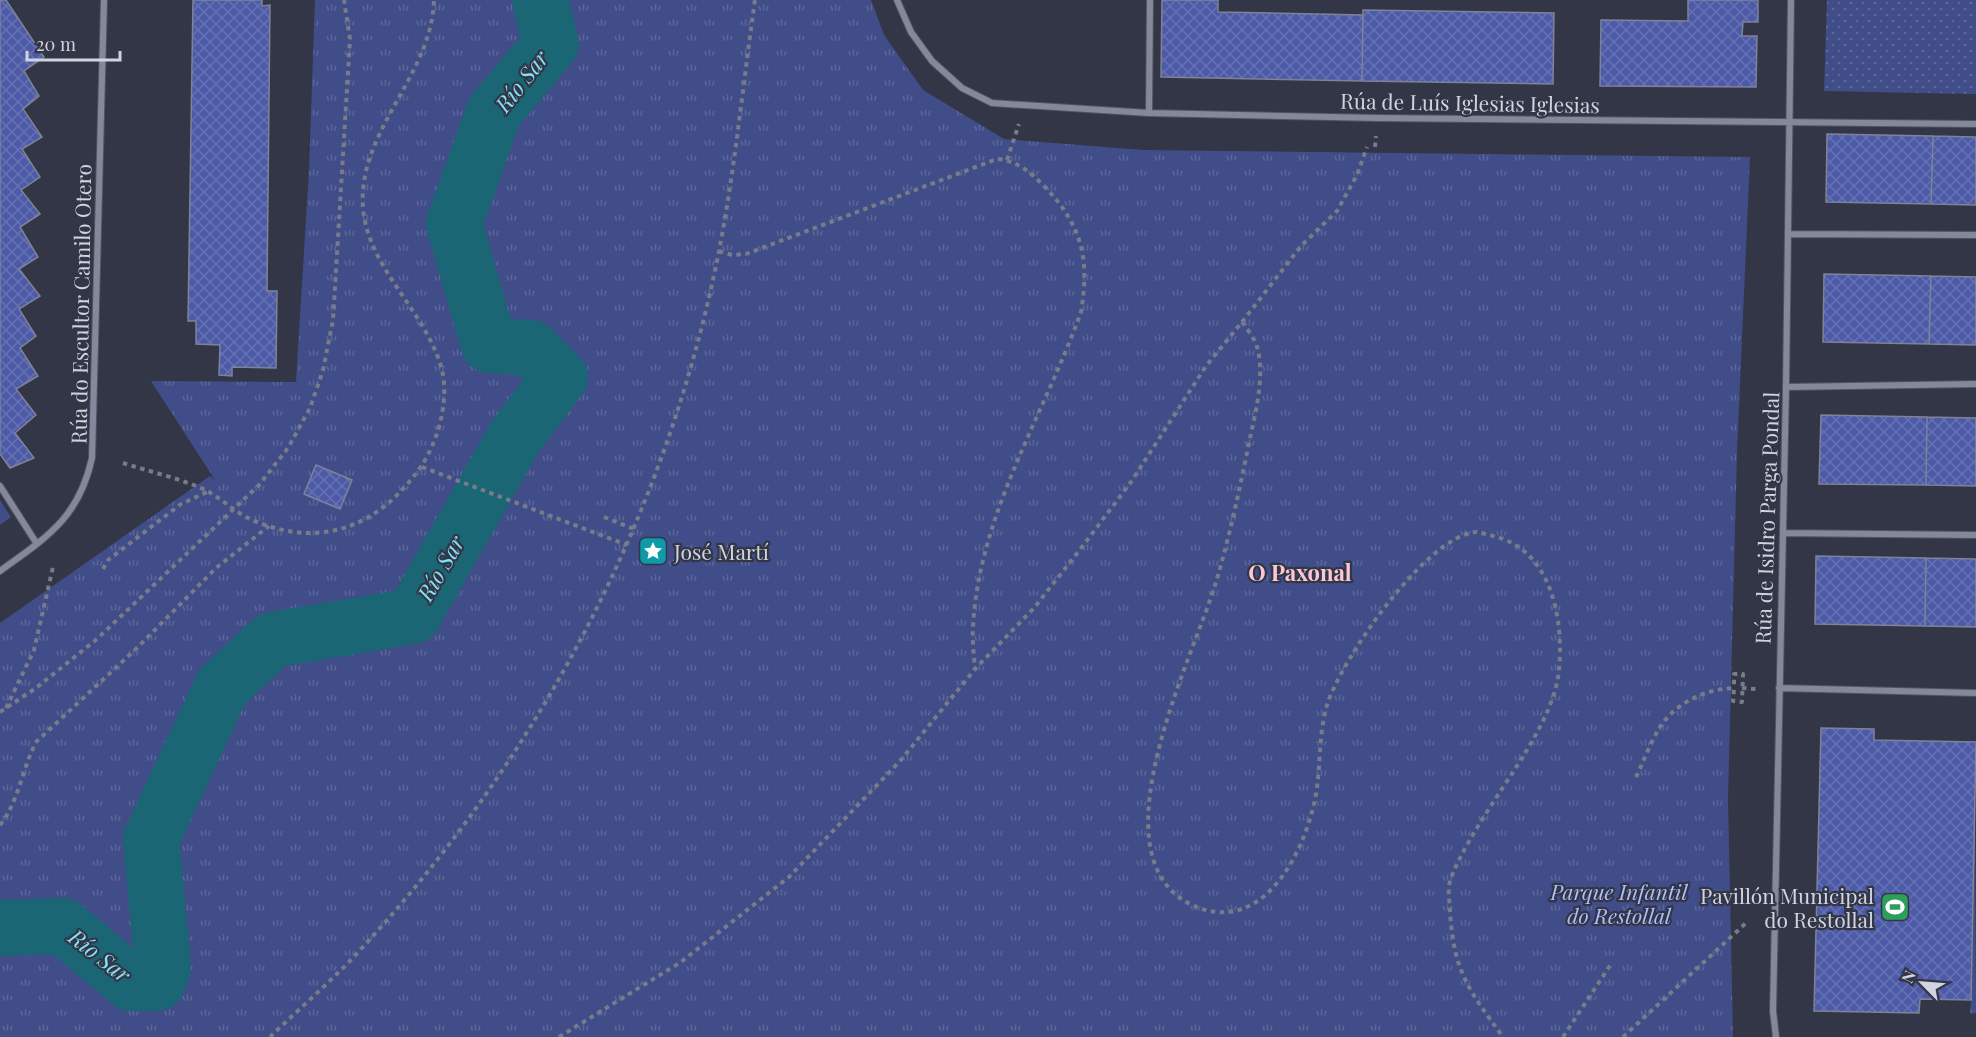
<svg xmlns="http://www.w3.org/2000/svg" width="1976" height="1037" font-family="'Playfair Display',serif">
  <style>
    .grass { fill: url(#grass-dots) }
    .park { fill: url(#park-tufts) }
    .garden { fill: #414d89 }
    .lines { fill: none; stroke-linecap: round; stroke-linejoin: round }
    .river { stroke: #1a6674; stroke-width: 56 }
    .building { fill: url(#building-cross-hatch); stroke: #7e8396; stroke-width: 1.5 }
    .street-casing { stroke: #515461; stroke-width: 8 }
    .path { stroke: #787b89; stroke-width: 4; stroke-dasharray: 4.5 4.5; stroke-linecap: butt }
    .street { stroke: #83889b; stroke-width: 6 }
    .labels { text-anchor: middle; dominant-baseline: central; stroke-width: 4.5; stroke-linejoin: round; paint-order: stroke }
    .street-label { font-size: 21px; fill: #d1d4de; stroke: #323646 }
    .poi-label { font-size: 21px; fill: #d1d4de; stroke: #323646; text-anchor: start }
    .park-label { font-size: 21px; font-style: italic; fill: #aebdfd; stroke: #323646 }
    .water-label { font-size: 22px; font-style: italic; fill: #85e1f5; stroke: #323646 }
    .neighbourhood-label { font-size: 22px; font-weight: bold; fill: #fac7d2; stroke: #323646 }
  </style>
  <defs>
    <pattern id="grass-dots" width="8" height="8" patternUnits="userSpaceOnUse" patternTransform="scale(1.5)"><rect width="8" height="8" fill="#414d89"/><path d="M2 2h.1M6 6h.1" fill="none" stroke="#5b6699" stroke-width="1.8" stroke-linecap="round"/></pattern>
    <pattern id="park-tufts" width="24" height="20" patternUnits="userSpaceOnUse" patternTransform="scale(1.5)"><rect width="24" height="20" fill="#414d89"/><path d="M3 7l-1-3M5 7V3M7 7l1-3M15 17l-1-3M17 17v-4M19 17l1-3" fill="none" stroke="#5b6699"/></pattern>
    <pattern id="building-cross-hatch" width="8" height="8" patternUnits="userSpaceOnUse" patternTransform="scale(1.5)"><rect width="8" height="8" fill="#4d5aa7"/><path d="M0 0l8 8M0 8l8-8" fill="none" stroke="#6671b3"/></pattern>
  </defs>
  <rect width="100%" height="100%" fill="#323646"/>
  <path class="grass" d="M1827,0H1976V94L1824,91Z
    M1975,816L1976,1013L1970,1014L1971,1000Z"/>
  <path class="park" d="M315,0H871L884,35L923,90L1004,139L1143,150L1750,157L1737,451L1728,799L1733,1037H0V623L210,476L215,480L151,381L296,382L309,170Z"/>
  <path class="garden" d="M0,500L11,517L0,525Z"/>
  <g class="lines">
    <path class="river" d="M0,928L63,926L131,983H157L163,967L151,839L222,687L272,640L413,616L515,437L560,377L531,348L489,345L454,224L494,112L551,44L540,0"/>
  </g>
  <path class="building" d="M0,0H6L44,57L24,71L39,96L23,109L42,137L22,149L40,177L21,190L40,214L20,227L38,257L19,269L40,296L19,309L36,336L20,348L38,376L16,389L36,415L15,433L34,458L10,468L0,454Z
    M193,0H262V6L270,5L267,291H277L276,368L232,367V376L219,375L220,345L196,344V321H188Z
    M1162,0H1218V12L1363,15L1362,81L1161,77Z
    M1688,0H1758V22H1743L1742,36H1757L1756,87L1600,86L1601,20L1688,21Z
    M1363,10L1554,13L1553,84L1362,81Z
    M1827,134L1933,136L1931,204L1826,202Z
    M1933,136L1976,137V205L1931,204Z
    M1824,274L1931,276L1929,344L1823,342Z
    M1931,276L1976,277V345L1929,344Z
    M1821,415L1927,417L1926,485L1819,484Z
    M1927,417L1976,418V486L1926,485Z
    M316,465L352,480L340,509L304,494Z
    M1816,556L1926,558L1925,626L1815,624Z
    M1926,558L1976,559V627L1925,626Z
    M1821,728L1874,729V740L1976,742L1971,1000L1920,999L1919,1013L1814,1011Z"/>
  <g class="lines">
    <g class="street-casing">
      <path id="street" d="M897,0L911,32L932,61L962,88L992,103L1149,113L1377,118L1976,124
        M1149,113L1150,0
        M1788,234L1976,235
        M1786,387L1976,384
        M0,486L37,544
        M1783,533L1976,535
        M0,571C47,537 79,518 92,458L104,0
        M1779,688L1976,693
        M1776,1037L1773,1011L1786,387L1791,0"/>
    </g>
    <path class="path" d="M1375,147L1376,136
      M1007,160L1019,124
      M719,251L732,255L746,254L997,159C1018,161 1030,172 1044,186C1082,225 1090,259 1081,312C1044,415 978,516 973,628C972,641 974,655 975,669
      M1242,322L1301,246L1337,211L1357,175L1367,147
      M123,463C147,471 187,480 209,492C223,500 235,512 250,519C315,548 371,531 414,476C436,449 450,405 442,370C427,312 368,269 363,208C357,131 432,76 434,0
      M422,467L627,545
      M604,517L634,529
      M103,569L108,560L181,504L207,492
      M1742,688L1756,689
      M6,708L34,650L53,567
      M0,712L36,688L97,639L259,485L288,448L310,408L323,370L333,320L350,39L344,0
      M1636,777C1644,761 1655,730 1667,718C1684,699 1709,689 1734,688L1733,701L1742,702L1743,674H1734V688
      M0,825C19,801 22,769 36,742L137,648L216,568L269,526
      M270,1037C295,1013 322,989 347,964C535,766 666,519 719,251C735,169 743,83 755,0
      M559,1037L681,962L789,877L900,761L975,669L1034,608L1082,547L1131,482L1206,366L1242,322C1246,328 1253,336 1256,344C1266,372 1256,410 1250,438C1240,487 1230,535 1216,582C1194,656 1092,854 1190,904C1257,937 1299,864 1313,808C1322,775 1317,739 1327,705C1341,660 1426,536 1476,532C1478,532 1491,535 1493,536C1551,549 1564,618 1559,670C1556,701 1538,732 1522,758C1504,787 1454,857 1449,886C1448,894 1450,904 1450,912C1454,973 1469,990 1503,1037
      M1563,1037L1611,964
      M1623,1037L1746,923"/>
    <use href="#street" class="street"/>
  </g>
  <defs>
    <g id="sight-square" transform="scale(1.5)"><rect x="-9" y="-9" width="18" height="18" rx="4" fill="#0f9aa8" stroke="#323646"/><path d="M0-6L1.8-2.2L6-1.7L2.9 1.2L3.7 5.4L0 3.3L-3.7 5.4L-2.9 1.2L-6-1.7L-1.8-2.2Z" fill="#fff"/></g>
    <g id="stadium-square" transform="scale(1.5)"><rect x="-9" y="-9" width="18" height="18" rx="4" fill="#2e9e5b" stroke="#323646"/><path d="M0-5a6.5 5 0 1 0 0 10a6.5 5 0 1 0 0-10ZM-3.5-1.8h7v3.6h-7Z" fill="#fff"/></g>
  </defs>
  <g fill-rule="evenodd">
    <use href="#sight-square" x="653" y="551"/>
    <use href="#stadium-square" x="1895" y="907"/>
  </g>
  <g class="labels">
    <g class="street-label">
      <text transform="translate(1470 102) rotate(1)">Rúa de Luís Iglesias Iglesias</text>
      <text transform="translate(80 304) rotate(-89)">Rúa do Escultor Camilo Otero</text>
      <text transform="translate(1766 518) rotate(-88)">Rúa de Isidro Parga Pondal</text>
    </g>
    <g class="poi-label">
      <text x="674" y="551">José Martí</text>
      <text x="1874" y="895" text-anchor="end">Pavillón Municipal<tspan x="1874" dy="24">do Restollal</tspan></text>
    </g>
    <g class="park-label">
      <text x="1619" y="891">Parque Infantil<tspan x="1619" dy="24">do Restollal</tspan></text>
    </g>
    <g class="water-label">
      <text transform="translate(521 81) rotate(-52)">Río Sar</text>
      <text transform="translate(440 568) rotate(-60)">Río Sar</text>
      <text transform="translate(100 955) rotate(38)">Río Sar</text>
    </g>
    <g class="neighbourhood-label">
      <text x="1300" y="572">O Paxonal</text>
    </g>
  </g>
  <g transform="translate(1922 983) rotate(295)" stroke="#323646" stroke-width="4.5" paint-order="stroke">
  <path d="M0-4.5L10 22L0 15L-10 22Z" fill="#d1d4de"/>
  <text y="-9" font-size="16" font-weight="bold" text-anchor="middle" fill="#d1d4de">N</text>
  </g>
  <path d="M27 51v9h93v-9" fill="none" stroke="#d1d4de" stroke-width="3"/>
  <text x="36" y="51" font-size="18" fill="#d1d4de" stroke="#323646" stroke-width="4.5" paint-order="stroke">20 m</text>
</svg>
